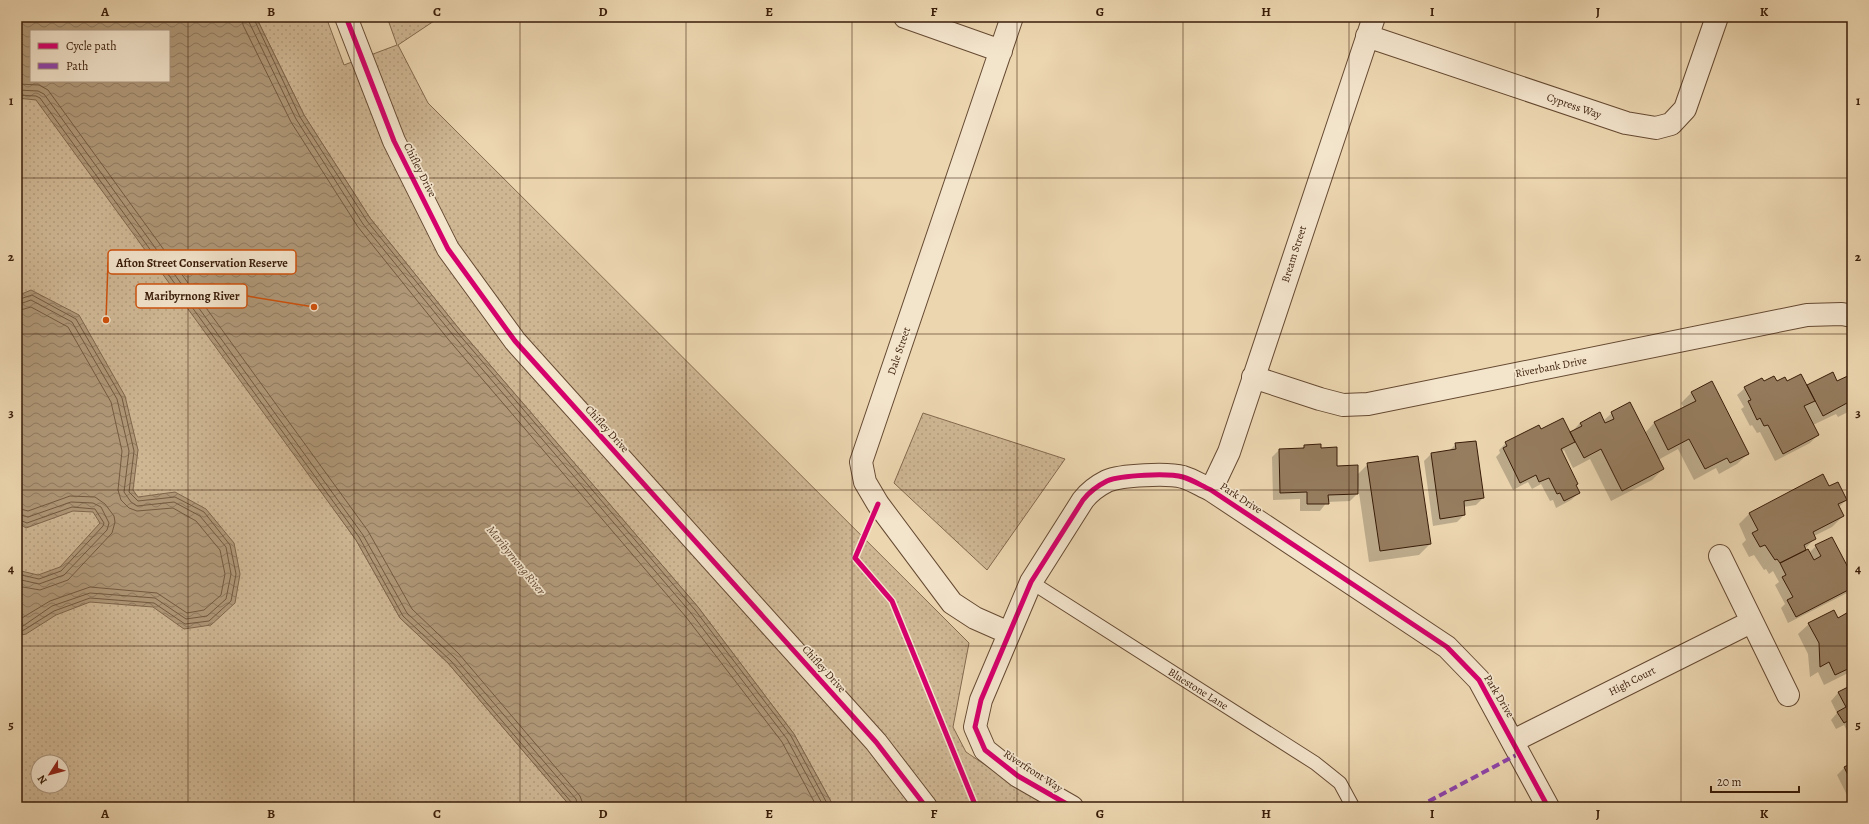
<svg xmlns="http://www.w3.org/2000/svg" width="1869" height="824" font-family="Alegreya,serif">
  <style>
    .grass { fill: url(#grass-dots); stroke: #84694e; fill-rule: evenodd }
    .water { fill: url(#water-waves); stroke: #80664b; fill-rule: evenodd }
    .shadow { fill: #0003 }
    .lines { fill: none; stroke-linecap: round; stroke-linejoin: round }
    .shore { stroke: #745a40; stroke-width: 1 }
    .building { fill: #967d5f; stroke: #391c08 }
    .service-casing { stroke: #664a32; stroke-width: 15 }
    .minor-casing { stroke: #664a32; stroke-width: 24 }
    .service { stroke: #f3e4cc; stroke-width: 13 }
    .minor { stroke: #f3e4cc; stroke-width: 22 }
    .quiet { stroke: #8e44ad; stroke-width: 4; stroke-dasharray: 8 4; stroke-linecap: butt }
    .cycleway-casing { stroke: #f3e4cc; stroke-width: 8 }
    .cycleway { stroke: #d6006c; stroke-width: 5 }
    .grid { fill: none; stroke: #391c08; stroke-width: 1; stroke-opacity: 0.55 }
    .labels { text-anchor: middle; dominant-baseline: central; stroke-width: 3.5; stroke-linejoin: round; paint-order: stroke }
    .street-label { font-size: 11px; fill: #391c08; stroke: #f3e4cc }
    .water-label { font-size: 12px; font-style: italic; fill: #62472f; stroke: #f3e4cc }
    .leader { fill: none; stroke: #ce500b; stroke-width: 1.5 }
    .callout-dot { fill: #ce500b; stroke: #f3e4cc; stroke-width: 1.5 }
    .callout { fill: #f3e4cc; stroke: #ce500b; stroke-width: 1.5 }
    .callout-label { font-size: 12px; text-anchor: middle; font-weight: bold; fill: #391c08 }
    .neatline { fill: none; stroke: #391c08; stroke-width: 1.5 }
    .grid-label { font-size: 13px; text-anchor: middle; font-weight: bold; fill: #391c08 }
  </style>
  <defs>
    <pattern id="grass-dots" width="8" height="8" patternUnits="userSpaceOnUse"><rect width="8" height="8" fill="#ceb693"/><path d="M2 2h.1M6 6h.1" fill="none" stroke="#b29c7d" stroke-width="1.8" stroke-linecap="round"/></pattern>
    <pattern id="water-waves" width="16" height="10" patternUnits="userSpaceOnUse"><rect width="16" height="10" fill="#af9777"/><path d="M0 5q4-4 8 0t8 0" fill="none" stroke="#8f7a60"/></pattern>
  </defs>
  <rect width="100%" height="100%" fill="#ecd6b0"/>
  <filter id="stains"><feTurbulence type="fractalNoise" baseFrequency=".005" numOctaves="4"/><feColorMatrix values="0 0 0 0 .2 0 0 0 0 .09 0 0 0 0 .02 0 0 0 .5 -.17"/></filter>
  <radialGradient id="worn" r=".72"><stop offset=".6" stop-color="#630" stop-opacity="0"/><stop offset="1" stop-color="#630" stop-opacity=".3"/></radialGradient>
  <path class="grass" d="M256,17H326L344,65L397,45L387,17H440L398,45L428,103L969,643L953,727L966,752L1048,807H834L794,734L698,607L460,330L370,218L304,115Z
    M17,65L356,540L400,618L448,663L571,807H17ZM38,762H62V786H38Z
    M923,413L1065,459L987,570L894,483Z"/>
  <path class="water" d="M17,17H256L304,115L370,218L460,330L698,607L794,734L834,807H571L448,663L400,618L356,540L36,100L17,98ZM31,31H169V81H31Z
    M31,290L79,315L125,396L138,450L133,490L138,497L175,492L206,509L234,543L240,574L235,603L211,625L184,629L153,607L90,602L56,615L26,634L17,636V570L38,575L60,567L100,523L93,512L73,511L26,528L17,522V296Z"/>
  <path class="shadow" d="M1852,375V416L1850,411L1838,417L1836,414L1813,425L1818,435L1810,443L1775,461L1760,432L1757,433L1752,425L1750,426L1741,409L1744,407L1737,395L1745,388L1763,382L1787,383L1807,387L1837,382Z
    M1692,392L1748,454L1737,464L1719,474L1716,468L1694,480L1678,449L1658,460L1663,469L1652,480L1611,501L1590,459L1573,468L1564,450L1561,452L1579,493L1571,500L1556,508L1553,500L1550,501L1541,484L1532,489L1528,482L1513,490L1496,457L1500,453L1499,450L1506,443L1541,430L1570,434L1580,423L1603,421L1612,413L1645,433L1654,423L1684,408L1681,403Z
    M1456,444L1483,498L1476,505L1463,507L1464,515L1457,522L1433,526L1424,461L1431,454L1448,452Z
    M1305,446L1320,449L1336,467L1357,475L1368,464L1430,544L1419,555L1369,562L1358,486H1357V494L1350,501L1327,502L1320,511H1300V499L1273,500L1272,457L1279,450L1301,449Z
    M1829,488L1846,500L1839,507L1843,516L1832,527L1814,536L1815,538L1805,549L1809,553L1816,546L1852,577V589L1849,592L1788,623L1781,608L1785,604L1775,585L1779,582L1773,571L1769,574L1766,569L1764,570L1754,555L1749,557L1742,544L1746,540L1739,524L1749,514Z
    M1852,611V671L1824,685L1818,672L1810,677L1808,654L1798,634L1809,624L1837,619Z
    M1852,686V740L1844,725L1836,729L1831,720L1837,713L1831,701L1838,693Z
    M1852,764V796L1848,797L1837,775L1844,768Z"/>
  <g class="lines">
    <path class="shore" d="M242,17L243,25L291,122L358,227L448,339L686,617L782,742L817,807
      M248,17L249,22L296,119L363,224L453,335L691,613L787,739L824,807
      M253,17L300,117L367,221L457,332L695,610L791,736L829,807
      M17,84L39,85L48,90L368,531L412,609L459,654L580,796L584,807
      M17,90L38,91L44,94L363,535L407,613L455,658L576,799L578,807
      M17,95L36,96L40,98L359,537L403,616L451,661L572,803L573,807
      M17,300L32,295L76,319L122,398L134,451L129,492L138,501L175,497L204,512L230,545L236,574L231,601L209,621L185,624L154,603L90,598L54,611L24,630L17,632
      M17,305L31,300L72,322L117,399L129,451L124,492L131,502L137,506L174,502L200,516L226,547L231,574L226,599L207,616L186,619L155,598L90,593L52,606L23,626L17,627
      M17,311L31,307L68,327L111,402L122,451L118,490L121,500L129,508L137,511L173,508L196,521L220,550L225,574L221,595L204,610L187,613L157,593L90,587L50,601L17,621
      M17,508L28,511L70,496L95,497L105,504L114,516L115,522L112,533L68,580L40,590L17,586
      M17,514L28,517L71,502L93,503L101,507L109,523L107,530L64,575L39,584L17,579
      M17,519L27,523L72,507L95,509L104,523L103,526L61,571L39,579L17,574"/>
  </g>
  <path class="building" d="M1833,372L1837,381L1852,374V405L1849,407L1847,403L1823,416L1807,385Z
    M1801,374L1815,401L1804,406L1819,435L1783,454L1768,425L1764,426L1760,418L1757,420L1748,401L1751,400L1744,387L1762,378L1764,381L1774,376L1777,381L1785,377L1787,381Z
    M1712,381L1749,454L1730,463L1727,458L1705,469L1689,439L1668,450L1654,422L1696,401L1691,392Z
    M1630,402L1664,469L1622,491L1601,449L1584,458L1570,432L1582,426L1580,423L1600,412L1605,423L1614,419L1611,412Z
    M1563,418L1575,442L1561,449L1578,484L1576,485L1580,493L1564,501L1560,493L1557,494L1549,478L1539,482L1536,475L1520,483L1503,448L1507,446L1505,442L1539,425L1541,429Z
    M1476,441L1484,498L1464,501L1465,515L1440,519L1431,453L1456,449L1455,443Z
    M1321,444V448L1337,447V466L1358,465V494L1328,495L1329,504H1307V492L1280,493L1279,449L1304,448V445Z
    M1418,456L1431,544L1380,551L1367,463Z
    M1823,474L1829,486L1838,482L1847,500L1838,504L1844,516L1813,532L1816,539L1804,545L1806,550L1780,563L1777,559L1775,560L1765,545L1760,547L1752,533L1758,530L1749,513Z
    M1832,537L1852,575V588L1796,617L1787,600L1793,597L1782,577L1786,575L1780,563L1808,549L1814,560L1821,556L1815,545Z
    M1834,610L1838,618L1852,610V667L1835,675L1829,662L1820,667L1819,643L1808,623Z
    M1852,685V720L1851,719L1844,723L1837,712L1846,707L1838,692Z
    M1852,763V783L1844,767Z"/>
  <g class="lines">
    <g class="service-casing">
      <path id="service" d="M1031,582L1315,763L1340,783L1353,807"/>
    </g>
    <g class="minor-casing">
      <path id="minor" d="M346,17L394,141L448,249L515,341L876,742L926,807
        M905,17L1001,51
        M1367,36L1626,123L1656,128L1671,124L1685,109L1717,17
        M1253,377L1320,399L1343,405L1368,404L1807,315L1842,314L1852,316
        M1211,490L1229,452L1374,17
        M1720,556L1788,695
        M1009,633L975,618L952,603L878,504L865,482L861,462L1012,17
        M1513,741L1751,622
        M1072,807L1018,776L985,750L975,727L981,700L1031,582L1083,500C1090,491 1097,486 1107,481C1121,475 1168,473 1183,477C1193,480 1202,486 1211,490L1447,647L1479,680L1548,807"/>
    </g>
    <use href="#service" class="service"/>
    <use href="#minor" class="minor"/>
    <path class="quiet" d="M1418,807L1520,753"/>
    <g class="cycleway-casing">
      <path id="cycleway" d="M346,17L394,141L448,249L515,341L876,742L926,807
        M878,504L855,558L892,601L976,807
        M1072,807L1018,776L985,750L975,727L981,700L1031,582L1083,500C1090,491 1097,486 1107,481C1121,475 1168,473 1183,477C1193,480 1202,486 1211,490L1447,647L1479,680L1548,807"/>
    </g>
    <use href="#cycleway" class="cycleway"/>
  </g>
  <path class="grid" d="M188,17V807M354,17V807M520,17V807M686,17V807M852,17V807M1017,17V807M1183,17V807M1349,17V807M1515,17V807M1681,17V807M17,178H1852M17,334H1852M17,490H1852M17,646H1852"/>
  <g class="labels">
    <g class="street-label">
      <text transform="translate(1574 106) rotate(19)">Cypress Way</text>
      <text transform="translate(420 170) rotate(63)">Chifley Drive</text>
      <text transform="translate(1294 254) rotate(-72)">Bream Street</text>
      <text transform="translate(899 351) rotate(-71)">Dale Street</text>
      <text transform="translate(1551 367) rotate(-11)">Riverbank Drive</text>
      <text transform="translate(607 429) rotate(48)">Chifley Drive</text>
      <text transform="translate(1241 498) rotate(33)">Park Drive</text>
      <text transform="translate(824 669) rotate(48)">Chifley Drive</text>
      <text transform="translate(1632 681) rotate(-27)">High Court</text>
      <text transform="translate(1198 689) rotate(32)">Bluestone Lane</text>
      <text transform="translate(1499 696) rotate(59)">Park Drive</text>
      <text transform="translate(1033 771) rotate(33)">Riverfront Way</text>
    </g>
    <g class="water-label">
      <text transform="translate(516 560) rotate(51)">Maribyrnong River</text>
    </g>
  </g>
  <path class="leader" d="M106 320L108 262M314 307L247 296"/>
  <g class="callout-dot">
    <circle cx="106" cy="320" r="4"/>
    <circle cx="314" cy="307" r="4"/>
  </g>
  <g class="callout">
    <rect x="108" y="250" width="188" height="24" rx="4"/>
    <rect x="136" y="284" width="111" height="24" rx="4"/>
  </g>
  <g class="callout-label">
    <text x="202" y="267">Afton Street Conservation Reserve</text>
    <text x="192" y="300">Maribyrnong River</text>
  </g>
  <rect width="1869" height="824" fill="none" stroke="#ecd6b0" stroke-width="44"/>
  <rect x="30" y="30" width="140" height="52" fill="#f3e4cc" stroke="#a9947e"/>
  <rect x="38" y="43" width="20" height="6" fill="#d6006c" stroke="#a9947e"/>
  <text x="66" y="50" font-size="12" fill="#391c08">Cycle path</text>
  <rect x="38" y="63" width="20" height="6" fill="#8e44ad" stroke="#a9947e"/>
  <text x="66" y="70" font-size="12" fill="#391c08">Path</text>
  <g transform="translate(50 774) rotate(234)"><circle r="19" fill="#f3e4cc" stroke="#a9947e"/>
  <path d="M0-3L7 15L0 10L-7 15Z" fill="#8f2418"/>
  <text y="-6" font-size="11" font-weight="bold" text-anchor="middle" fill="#391c08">N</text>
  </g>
  <path d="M1711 786v6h88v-6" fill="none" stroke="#391c08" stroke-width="2"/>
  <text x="1717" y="786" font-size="12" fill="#391c08" stroke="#f3e4cc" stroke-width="3" paint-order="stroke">20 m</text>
  <rect x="22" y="22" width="1825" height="780" class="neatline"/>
  <g class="grid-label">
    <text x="105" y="16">A</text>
    <text x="271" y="16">B</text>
    <text x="437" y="16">C</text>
    <text x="603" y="16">D</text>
    <text x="769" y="16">E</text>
    <text x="934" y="16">F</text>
    <text x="1100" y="16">G</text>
    <text x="1266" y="16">H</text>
    <text x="1432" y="16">I</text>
    <text x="1598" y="16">J</text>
    <text x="1764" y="16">K</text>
    <text x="11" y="105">1</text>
    <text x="1858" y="105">1</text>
    <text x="11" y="261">2</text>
    <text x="1858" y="261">2</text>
    <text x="11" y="417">3</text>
    <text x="1858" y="417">3</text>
    <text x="11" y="573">4</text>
    <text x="1858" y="573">4</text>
    <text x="11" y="729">5</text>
    <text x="1858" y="729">5</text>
    <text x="105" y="818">A</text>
    <text x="271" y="818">B</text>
    <text x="437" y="818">C</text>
    <text x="603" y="818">D</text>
    <text x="769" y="818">E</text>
    <text x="934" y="818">F</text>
    <text x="1100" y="818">G</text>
    <text x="1266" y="818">H</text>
    <text x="1432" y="818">I</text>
    <text x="1598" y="818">J</text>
    <text x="1764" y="818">K</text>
  </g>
  <rect width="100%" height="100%" filter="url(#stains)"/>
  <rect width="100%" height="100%" fill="url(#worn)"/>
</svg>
